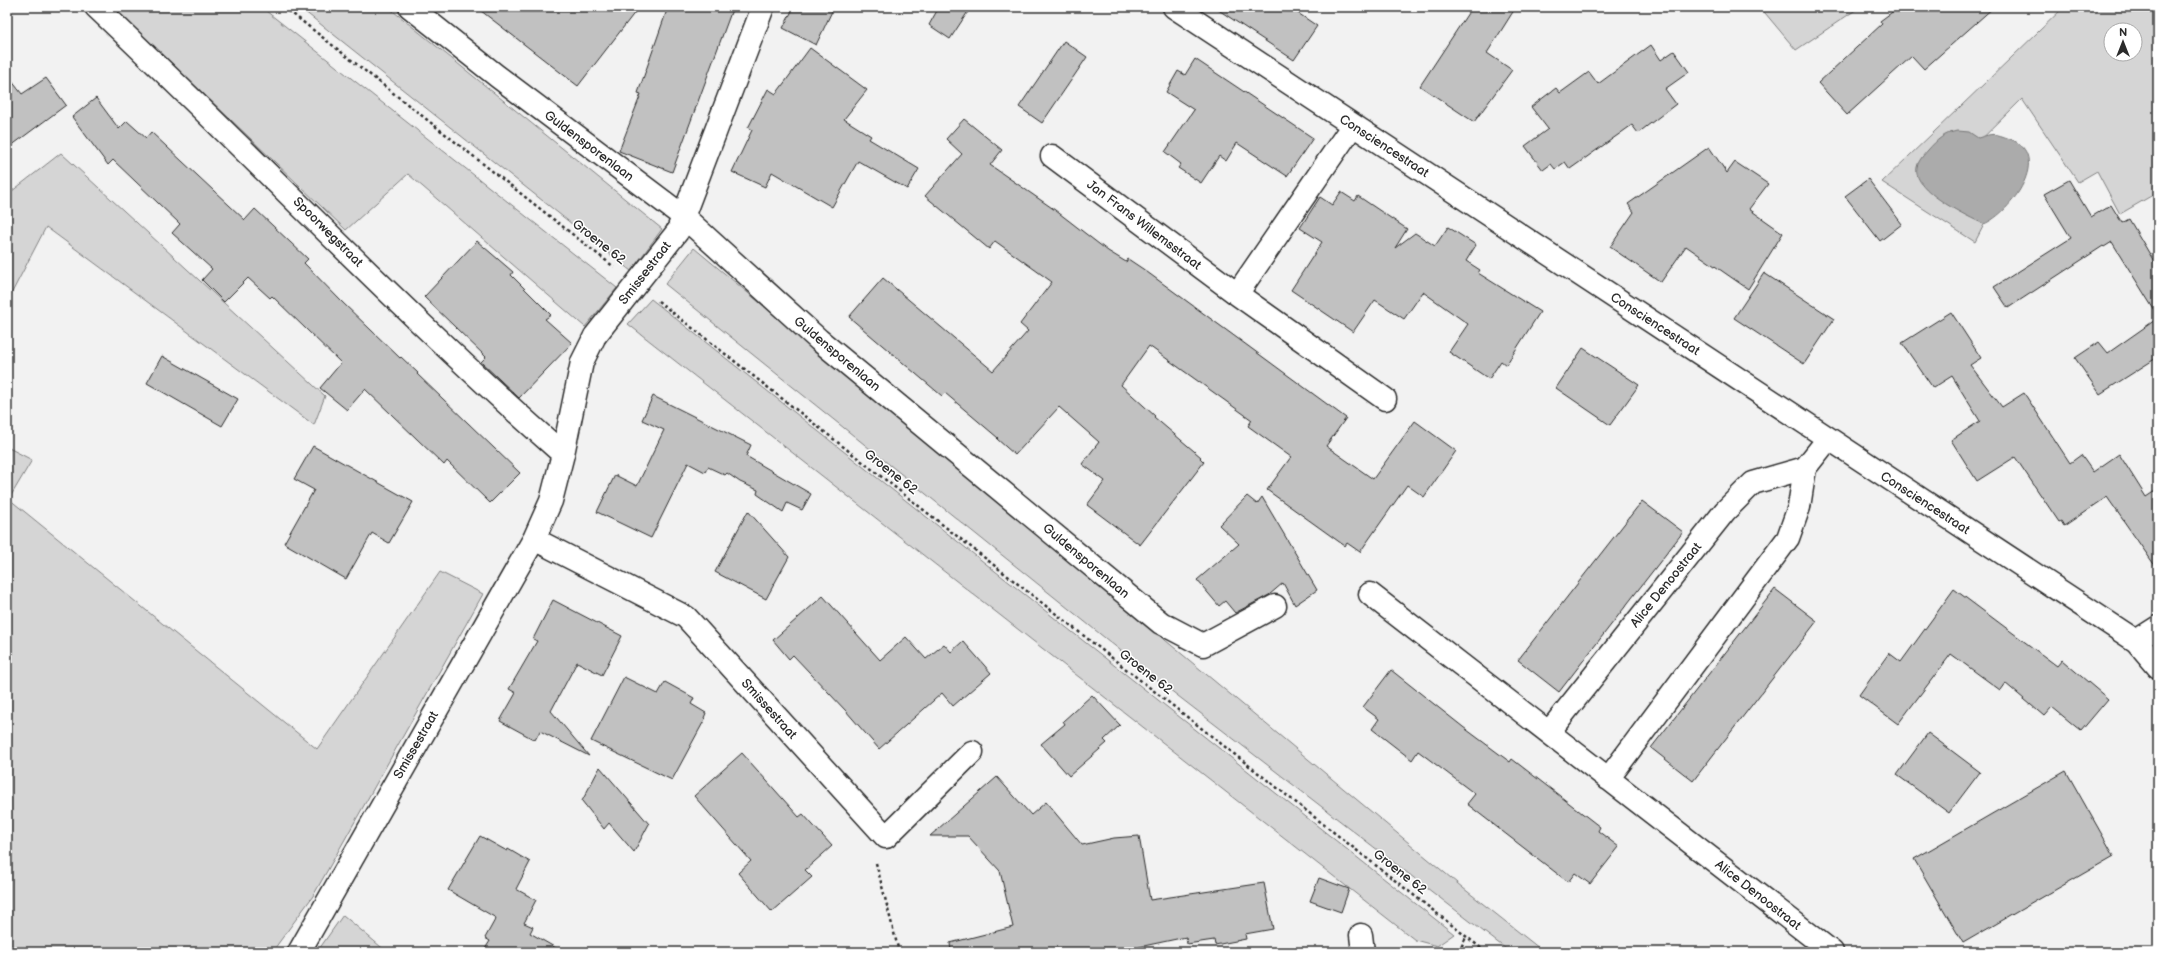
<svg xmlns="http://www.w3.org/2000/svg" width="2165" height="959" font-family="'Balsamiq Sans',sans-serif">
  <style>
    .green { fill: #d5d5d5; stroke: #808080; fill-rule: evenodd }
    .water { fill: #ababab; stroke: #787878 }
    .building { fill: #c1c1c1; stroke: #2b2b2b }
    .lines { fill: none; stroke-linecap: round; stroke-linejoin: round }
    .street-casing { stroke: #2b2b2b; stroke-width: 25 }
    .path { stroke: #2b2b2b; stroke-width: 2.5; stroke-dasharray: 3 3; stroke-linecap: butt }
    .street { stroke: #fff; stroke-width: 22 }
    .street-bridge-casing { stroke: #2b2b2b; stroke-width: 25; stroke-linecap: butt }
    .street-bridge { stroke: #fff; stroke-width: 22 }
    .labels { text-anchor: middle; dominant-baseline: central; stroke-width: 3; stroke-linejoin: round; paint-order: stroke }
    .street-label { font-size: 13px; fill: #2b2b2b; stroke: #fff }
  </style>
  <rect width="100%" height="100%" fill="#f2f2f2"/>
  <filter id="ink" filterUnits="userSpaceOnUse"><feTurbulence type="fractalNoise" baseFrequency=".025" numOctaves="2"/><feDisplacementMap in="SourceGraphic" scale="8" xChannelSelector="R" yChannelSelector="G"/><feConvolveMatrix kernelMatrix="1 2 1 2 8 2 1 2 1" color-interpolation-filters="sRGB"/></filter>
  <g filter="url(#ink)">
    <path class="green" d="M113,7H261L617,288L585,327L408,174L346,230Z
      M299,7H388L662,229L631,271Z
      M1760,7H1860L1796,50Z
      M2064,7H2158V192L2120,214L2097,171L2078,182L2022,99L1930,190L1988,217L1975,242L1882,182ZM2111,30H2135V54H2111Z
      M61,153L325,396L314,425L46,227L7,302V195Z
      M694,248L1463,888L1544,952H1510L1156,679L665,284Z
      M651,299L1454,934L1437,946L1415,940L628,324Z
      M7,447L32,460L9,499L317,749L440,572L483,594L313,896L272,952H7Z
      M343,915L387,952H317Z"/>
    <path class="water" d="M1958,131L1969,132L1978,138C1994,133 1994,133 2010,139C2053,155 2011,213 1984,224C1966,216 1921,194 1917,174C1915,164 1922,157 1928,150C1937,140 1944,133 1958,131Z"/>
    <path class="building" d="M476,7H639L578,86Z
      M668,7H733L672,172L619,151L641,94L638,93Z
      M794,7H834L816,45L783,28Z
      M939,7H971L950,39L929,25Z
      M1214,7H1289L1317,26L1294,60Z
      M1472,7H1516L1487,53L1512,70L1474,122L1420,86Z
      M1899,7H1994L1924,69L1912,56L1847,115L1818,83L1882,24L1880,21Z
      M1064,41L1087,57L1042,123L1019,107Z
      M1651,45L1661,60L1674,51L1689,72L1665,89L1676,104L1638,133L1632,125L1570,169L1565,162L1555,169L1551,164L1543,170L1525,146L1548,129L1531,107L1556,88L1560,93L1589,72L1598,84Z
      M810,48L867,90L844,119L871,136L869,139L919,169L907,189L858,161L832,207L772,172L765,187L732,172L752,130L748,128L768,89L776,94Z
      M1195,59L1313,138L1287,176L1237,143L1226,161L1219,156L1201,183L1178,168L1181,164L1165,152L1194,110L1166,92L1178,71L1185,75Z
      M7,75L22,94L46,78L66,105L7,149Z
      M96,98L119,129L127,121L146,138L151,132L245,220L255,209L308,259L304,263L341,301L400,358L401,357L418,373L417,374L520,473L490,503L447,461L444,465L365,389L347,410L320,388L341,363L272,296L270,298L248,278L224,302L202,280L212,269L172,233L180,224L113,160L108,165L72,117Z
      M964,119L1002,150L990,165L1055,210L1108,251L1126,262L1128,259L1143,269L1346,418L1326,446L1373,479L1415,421L1456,451L1424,497L1407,485L1360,552L1347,543L1345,546L1267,490L1291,457L1248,426L1252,420L1149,346L1121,385L1155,416L1154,417L1201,457L1200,458L1204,462L1140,545L1087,505L1105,481L1082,464L1099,442L1059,407L1015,455L997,439L998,438L945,393L942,396L849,317L883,278L993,371L1028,331L1020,324L1052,282L995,241L989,249L925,196L962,154L946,139Z
      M1709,147L1727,173L1735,162L1768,184L1749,209L1783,233L1748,289L1686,246L1661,282L1610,247L1634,212L1628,204Z
      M1868,179L1902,224L1880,241L1845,196Z
      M2069,180L2091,217L2111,205L2122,223L2129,219L2158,268V316L2112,242L2104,247L2103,246L2008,308L1994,287L2071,238L2044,194Z
      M1341,192L1355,201L1358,196L1407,229L1395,248L1415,233L1435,246L1448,227L1476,245L1466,261L1480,270L1478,273L1540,312L1506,365L1501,361L1489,379L1449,352L1468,324L1423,292L1404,319L1375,300L1353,332L1291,290L1322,242L1300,228L1320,197L1332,205Z
      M477,241L513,272L511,275L551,315L545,319L572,343L519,398L481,362L486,357L424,297Z
      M1764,273L1834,319L1804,364L1734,318Z
      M1951,312L1981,358L1970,365L2002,407L2024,393L2070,463L2081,455L2093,472L2119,454L2146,497L2158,489V570L2107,497L2064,526L2061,521L2059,522L2015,457L1977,481L1951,440L1980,421L1952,376L1933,388L1902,343Z
      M2158,318V357L2100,394L2075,358L2099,342L2108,353Z
      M1583,348L1639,385L1610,425L1556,388Z
      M162,356L238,399L222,426L147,383Z
      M653,396L751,445L746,456L811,494L802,510L787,503L783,512L757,494L758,490L740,482L727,473L725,475L708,467L705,472L688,463L651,538L597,512L615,475L637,486L664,430L642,420Z
      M313,446L413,502L389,543L372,533L346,579L284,543L314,490L294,479Z
      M1247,496L1257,504L1262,497L1317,590L1295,605L1283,583L1269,595L1235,613L1225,601L1219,606L1197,580L1239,544L1219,525Z
      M1642,501L1683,532L1559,692L1518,660Z
      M748,511L789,557L766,599L715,572Z
      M1775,589L1817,621L1693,781L1651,748Z
      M1954,589L2057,666L2062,660L2108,699L2081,731L2052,707L2044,716L2005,683L2000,690L1951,654L1898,724L1859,695L1889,653L1901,662Z
      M823,596L880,660L906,637L926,659L944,644L951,652L963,641L991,673L953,706L942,693L879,749L846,711L793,655L789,659L773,640Z
      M553,600L622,636L602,675L577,662L551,711L589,756L540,731L535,740L500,721L516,693L509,689L537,641L533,639Z
      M1391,670L1463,727L1510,762L1512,759L1600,827L1598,831L1619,847L1590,884L1575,873L1568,882L1467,804L1475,794L1418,751L1412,760L1372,729L1379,719L1363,707Z
      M624,677L658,694L665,682L694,698L691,704L706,713L704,718L705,719L672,780L591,741Z
      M1092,695L1120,725L1104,740L1107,743L1069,776L1041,744L1065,724L1063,721Z
      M1928,733L1980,772L1949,813L1897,775Z
      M742,753L799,817L803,814L832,846L805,870L812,877L772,912L738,873L751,861L694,796Z
      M600,767L649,824L634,852L609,823L604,829L582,801Z
      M2066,771L2114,856L1963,943L1914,859Z
      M997,777L1031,815L1046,802L1082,845L1114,838L1139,836L1150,900L1264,883L1273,929L1245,934L1246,939L1215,945L1214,940L1187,944L1186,937L1139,947V952H951L950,943L1013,927L1000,871L968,836H930Z
      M480,836L507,851L508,849L530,862L516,889L536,900L524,923L533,927L530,933L563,952H483L490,941L485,938L496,918L448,890Z
      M1319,878L1349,889L1341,912L1310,901Z"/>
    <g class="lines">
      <g class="street-casing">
        <path id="street" d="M96,7C253,155 401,312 563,454
          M410,7L497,76L684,217L819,340L1161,623L1203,645L1275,606
          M1174,7L2136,641L2158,667
          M1052,156L1237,294L1385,399
          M678,230L763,7
          M1237,294L1353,125
          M534,539L686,617L886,837L972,752
          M1370,594L1832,952
          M2136,641L2158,627
          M1549,732L1725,511L1753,483L1805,468L1828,439
          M1608,779L1788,538L1799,507L1805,468
          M1361,935L1363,952
          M299,952L534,539L551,501L563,454L582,362L595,336"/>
      </g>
      <path class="path" d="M284,7L614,267
        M658,301L1486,952
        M876,863L899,952
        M1459,952L1466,937"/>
      <use href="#street" class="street"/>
      <g class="street-bridge-casing">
        <path id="street-bridge" d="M595,336L678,231"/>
      </g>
      <use href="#street-bridge" class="street-bridge"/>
    </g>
  </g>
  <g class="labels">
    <g class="street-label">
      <text transform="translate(589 146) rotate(37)">Guldensporenlaan</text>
      <text transform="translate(1384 146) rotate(33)">Consciencestraat</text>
      <text transform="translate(1144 225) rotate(37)">Jan Frans Willemsstraat</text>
      <text transform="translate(328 232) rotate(45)">Spoorwegstraat</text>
      <text transform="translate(599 242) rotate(38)">Groene 62</text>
      <text transform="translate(645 273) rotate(-52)">Smissestraat</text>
      <text transform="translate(1655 324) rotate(33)">Consciencestraat</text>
      <text transform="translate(837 354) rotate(40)">Guldensporenlaan</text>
      <text transform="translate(891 472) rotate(38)">Groene 62</text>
      <text transform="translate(1925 503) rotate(33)">Consciencestraat</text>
      <text transform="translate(1086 561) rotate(40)">Guldensporenlaan</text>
      <text transform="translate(1666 585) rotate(-51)">Alice Denoostraat</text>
      <text transform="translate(1146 672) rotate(38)">Groene 62</text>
      <text transform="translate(769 709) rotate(48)">Smissestraat</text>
      <text transform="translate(416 745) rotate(-60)">Smissestraat</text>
      <text transform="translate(1400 872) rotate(38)">Groene 62</text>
      <text transform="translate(1758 895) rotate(38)">Alice Denoostraat</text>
    </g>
  </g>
  <rect width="2165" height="959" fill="none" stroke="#fff" stroke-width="24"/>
  <rect x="12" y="12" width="2141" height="935" fill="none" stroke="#2b2b2b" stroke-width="1.5" filter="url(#ink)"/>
  <g transform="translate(2123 42)"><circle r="19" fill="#ffffff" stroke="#aaaaaa"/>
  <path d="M0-3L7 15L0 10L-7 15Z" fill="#2b2b2b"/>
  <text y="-6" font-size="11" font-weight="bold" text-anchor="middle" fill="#2b2b2b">N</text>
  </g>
</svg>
